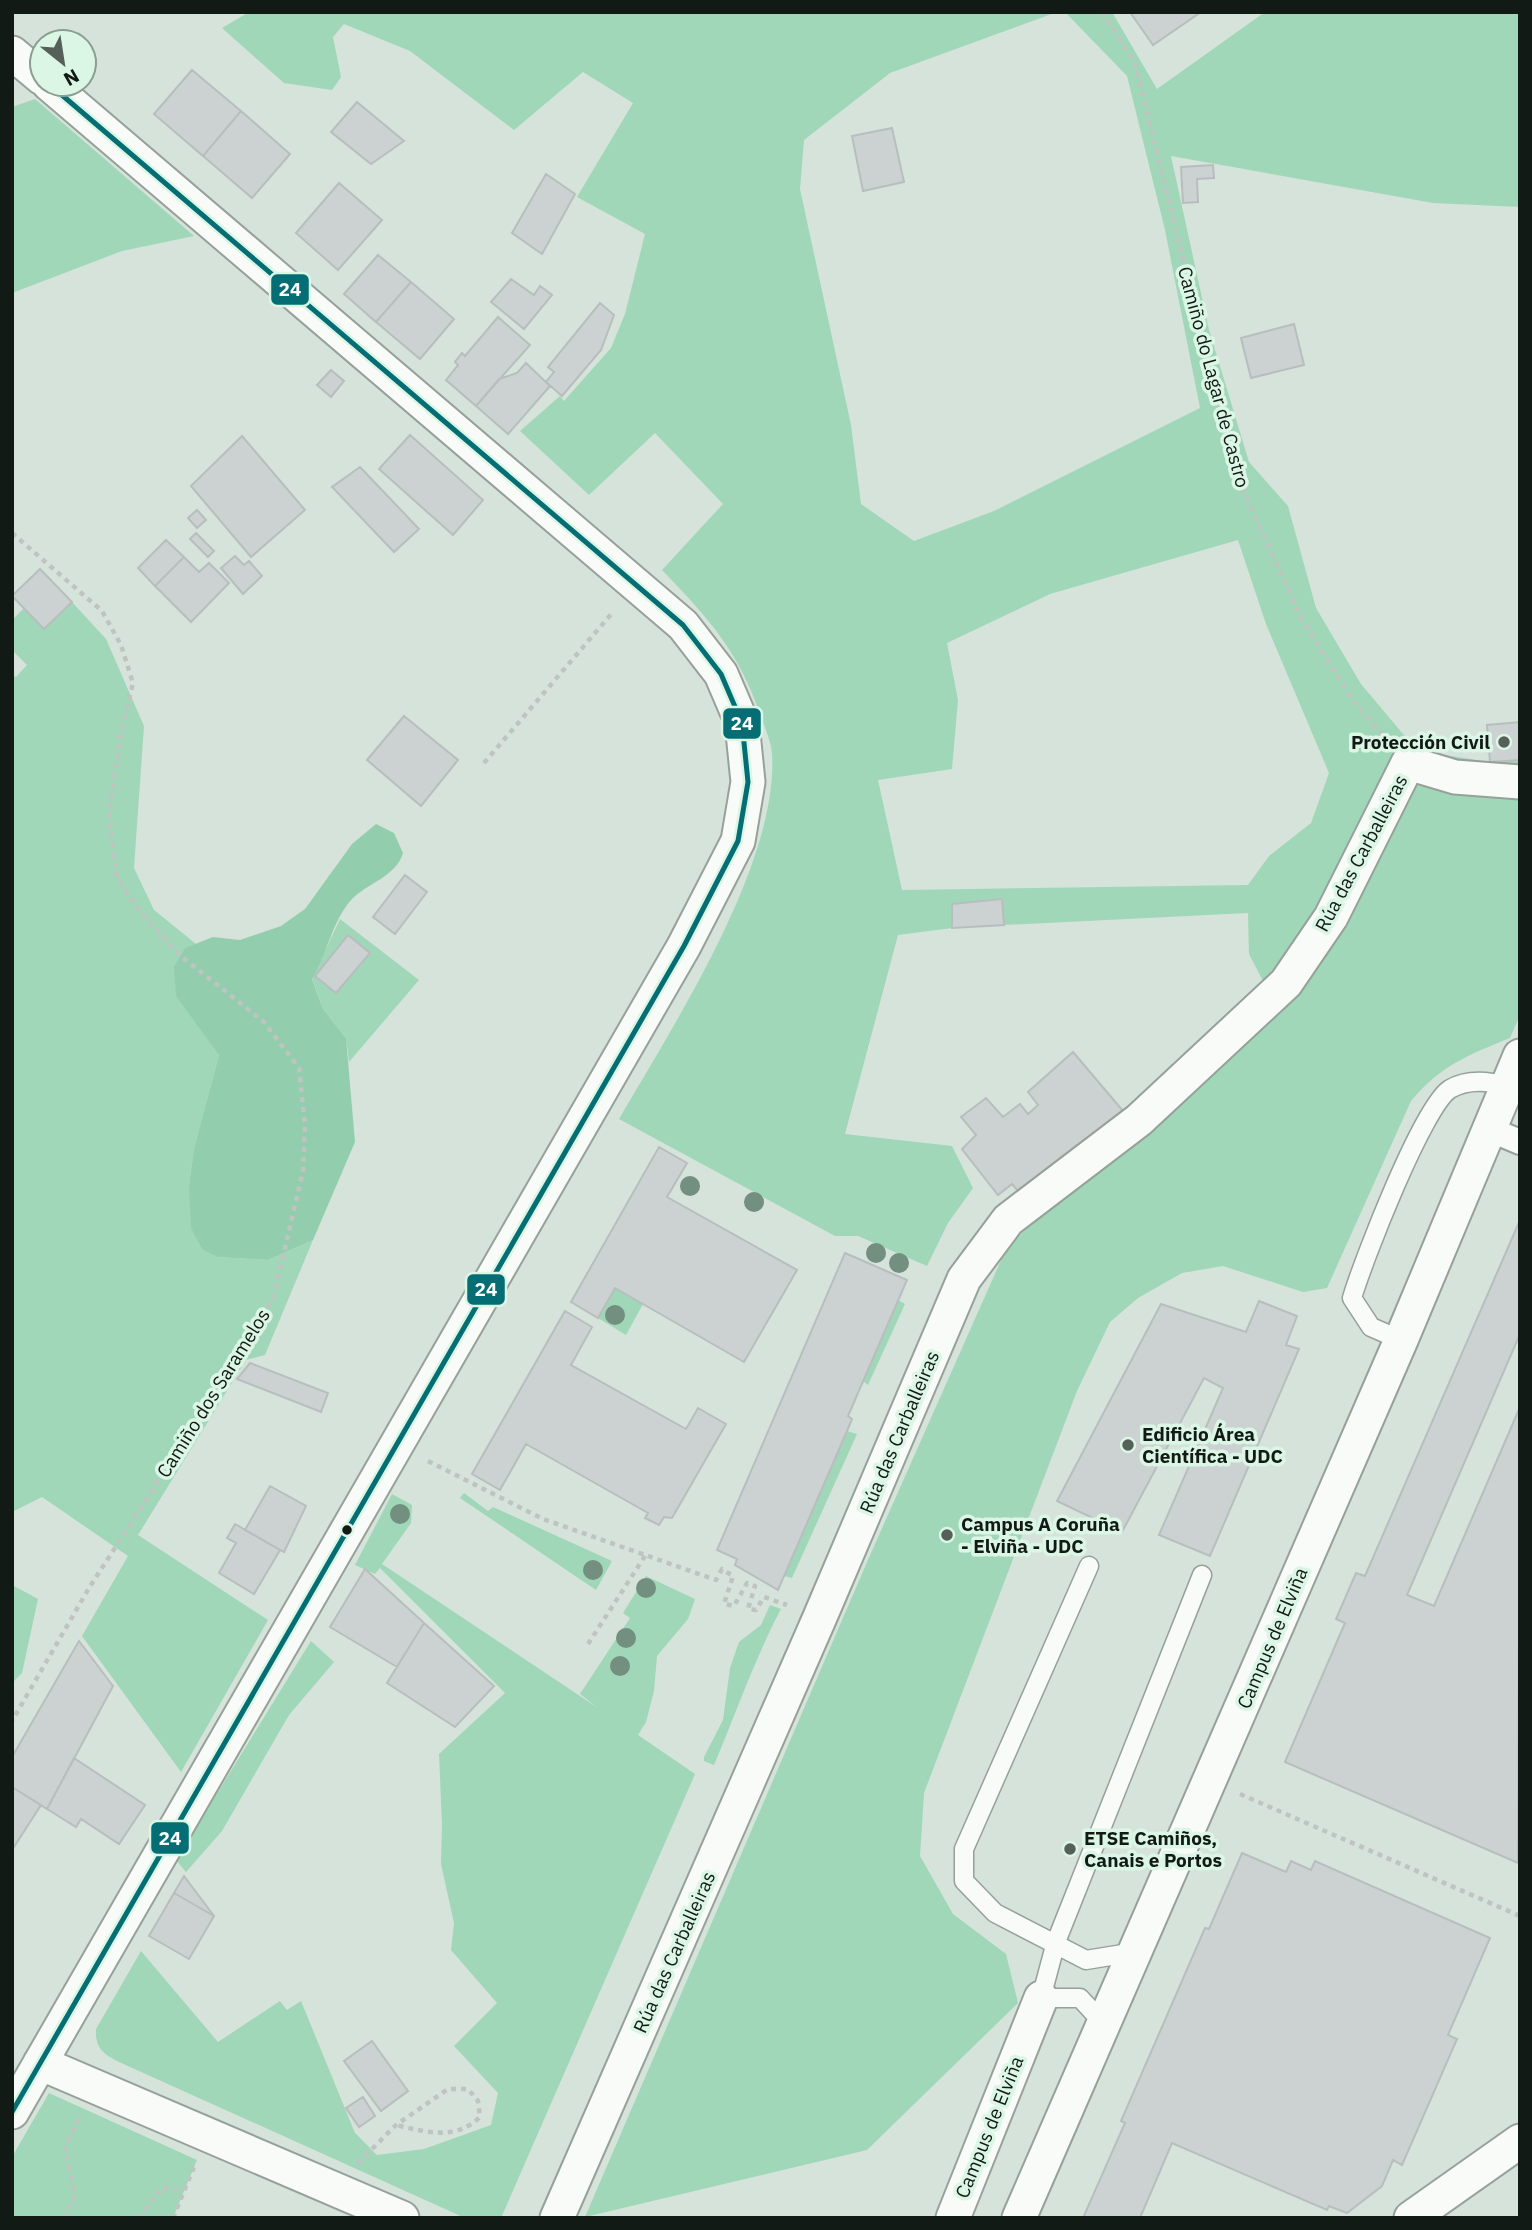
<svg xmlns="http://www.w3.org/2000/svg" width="1532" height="2230" font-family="'IBM Plex Sans',sans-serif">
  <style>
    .green { fill: #a0d7b8; fill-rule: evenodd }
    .forest { fill: #92cead }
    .building { fill: #ccd1d2; stroke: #b8bebe; stroke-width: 2 }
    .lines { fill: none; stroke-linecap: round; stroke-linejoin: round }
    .service-casing { stroke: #96a19a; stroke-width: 21 }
    .pedestrian-casing { stroke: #96a19a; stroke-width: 28 }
    .minor-casing { stroke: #96a19a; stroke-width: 37 }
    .path { stroke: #bfc4c1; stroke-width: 4.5; stroke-dasharray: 5 5; stroke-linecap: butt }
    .service { stroke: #f9fbf9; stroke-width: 18 }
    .pedestrian { stroke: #f9fbf9; stroke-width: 24 }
    .minor { stroke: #f9fbf9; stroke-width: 33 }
    .bus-1-casing { stroke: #dcf6e6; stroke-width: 10 }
    .bus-1 { stroke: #056e74; stroke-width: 5 }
    .tree { fill: #728f7f }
    .poi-dot { fill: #56605a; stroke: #dcf6e6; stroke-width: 2.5 }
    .bus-dot { fill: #111a15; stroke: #dcf6e6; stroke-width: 2.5 }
    .labels { text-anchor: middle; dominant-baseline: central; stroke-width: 7; stroke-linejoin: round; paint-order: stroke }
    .street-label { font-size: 19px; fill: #111a15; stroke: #dcf6e6 }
    .poi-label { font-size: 19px; font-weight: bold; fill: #111a15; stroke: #dcf6e6; text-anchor: start }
    .line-badge { stroke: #dcf6e6; stroke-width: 2.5 }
    .badge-label { font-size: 19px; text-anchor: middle; font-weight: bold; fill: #fff }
  </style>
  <rect width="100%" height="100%" fill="#d5e3da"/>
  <path class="green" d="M249,12H1057L890,73L804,140L800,189L851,425L861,504L914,541L994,511L1200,408L1165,230L1127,76L1065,12H1112L1157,89L1265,12H1520V207L1433,203L1171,156L1209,330L1249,462L1288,506L1316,608L1361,684L1403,734L1444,755L1490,762L1520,760V1015L1510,1038C1468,1055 1440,1066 1411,1101L1327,1288L1303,1292L1223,1266L1182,1273L1138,1298L1110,1322L1077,1391L924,1793L920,1856L953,1914L1006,1954L1018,2003L867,2150L585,2217L867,1562L1006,1249L1062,1193L1149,1126L1132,1104L1263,981L1249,954L1248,913L1004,925L1002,899L952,904V928L898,935L845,1134L952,1146L973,1188L948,1223L927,1266L858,1236H835L619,1119C674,1024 779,863 772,753C771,741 765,728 761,717C739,651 709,619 662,570L723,504L655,433L589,495L520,431L560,396L564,401L611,348L625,314L645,234L577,197L633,103L583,72L514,130L410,51L344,24L333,37L341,77L332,90L284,83L222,28ZM1238,540L1266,624L1329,773L1311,823L1269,856L1248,885L902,890L878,780L952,769L958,700L947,643L1050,594Z
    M35,99L194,236L122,251L12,293V107Z
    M72,602L106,639L144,726L134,868L154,910L227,969L219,1055L194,1148L189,1186L202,1248L217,1257L268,1260L313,1240L265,1355L246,1360L138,1535L268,1620L181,1772L82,1636L128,1556L42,1497L12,1512V675L16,677L27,665L12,650V620L24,608Z
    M340,919L419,980L349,1062L346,1038L323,1009L312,978Z
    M615,1288L643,1304L626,1335L598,1318Z
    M898,1300L905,1304L868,1385L863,1381Z
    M847,1431L857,1434L792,1578L784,1576Z
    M464,1493L488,1511L493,1507L612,1561L596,1590L460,1498Z
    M392,1494L412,1505L411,1523L382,1564L598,1708L580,1694L630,1618L623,1613L646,1576L695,1599L688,1619L657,1656L654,1691L646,1722L638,1735L695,1774L501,2218H465L119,2062C103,2054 95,2048 96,2029L141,1951L218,2042L280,2001L287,2010L301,2001L355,2133L377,2155L424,2149L491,2125L498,2093L454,2046L497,2003L451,1950L454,1923L441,1864L442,1824L439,1754L505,1693L380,1568L375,1574L355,1565Z
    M12,1585L38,1599L22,1673L12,1683Z
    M770,1605L781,1609C755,1658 736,1713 714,1765L704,1761V1757L723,1720L730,1668L739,1642L761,1625Z
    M311,1641L334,1662L289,1715L222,1831L186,1872L176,1860Z
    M49,2093L197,2160L173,2218H12V2157Z"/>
  <path class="forest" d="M376,824L394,833L403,853C396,877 367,883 351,900C332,922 327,954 312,979L323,1009L346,1038L355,1142L313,1240L268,1260L217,1257L202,1249L191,1228L189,1186L194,1148L219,1055L176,996L174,967L185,948L213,937L240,940L281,926L305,909L352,844Z"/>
  <path class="building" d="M1130,12H1201L1153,45Z
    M192,70L241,111L203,156L154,114Z
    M357,102L404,141L371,164L331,132Z
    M241,111L290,154L252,198L203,156Z
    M892,128L904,182L863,191L852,136Z
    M1213,165L1214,178L1197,179L1198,202L1183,203L1181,167Z
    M546,174L575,194L542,254L512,233Z
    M339,183L382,220L338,270L296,233Z
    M378,255L411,282L376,322L344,294Z
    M511,279L534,295L540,286L552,295L524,329L491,302Z
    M411,282L454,319L420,359L376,322Z
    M600,303L614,315L601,350L562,396L546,382L554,372L548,367Z
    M498,317L530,345L476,406L446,380L458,365L455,362L462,353L465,356Z
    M1294,324L1304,365L1251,378L1241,338Z
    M526,363L550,386L508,434L476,406L499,379L517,373Z
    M331,370L344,381L331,397L317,385Z
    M410,435L483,500L453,535L379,469Z
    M242,436L305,510L251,557L191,486Z
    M360,467L419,529L394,552L332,487Z
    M197,510L206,520L197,528L188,518Z
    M196,533L214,551L208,557L190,539Z
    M166,540L184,557L155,586L138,568Z
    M235,556L244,565L249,561L262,576L243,594L221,568Z
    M184,557L199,572L209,563L229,583L191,622L155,586Z
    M40,569L72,602L44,629L12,596Z
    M404,716L458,760L421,806L367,760Z
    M1520,722V760L1490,762L1487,725Z
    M405,875L427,892L395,934L373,917Z
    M1002,899L1004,925L952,928V904Z
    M348,935L370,953L336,993L315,976Z
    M1073,1052L1123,1111L1022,1196L1012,1184L998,1195L962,1149L976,1135L961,1117L986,1098L1003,1117L1020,1104L1028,1114L1038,1105L1028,1092Z
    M659,1147L687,1163L667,1197L797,1270L744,1362L615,1288L598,1318L571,1302Z
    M1520,1220V1334L1407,1595L1434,1606L1520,1407L1518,1863L1285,1762L1345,1623L1336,1619L1356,1573L1365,1576Z
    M845,1253L907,1280L848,1416L852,1419L847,1431L778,1590L735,1565L737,1559L717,1550Z
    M1259,1301L1297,1316L1286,1345L1299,1349L1210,1556L1159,1535L1223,1388L1204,1378L1122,1532L1057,1501L1161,1304L1246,1332Z
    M565,1311L592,1327L571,1365L686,1429L698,1408L726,1424L672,1518L664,1517L659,1525L645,1518L648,1513L526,1444L500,1490L472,1474Z
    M250,1363L328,1393L321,1412L237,1379Z
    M270,1486L306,1506L284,1552L245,1530Z
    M235,1524L280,1550L254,1594L219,1573L236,1543L227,1538Z
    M365,1569L424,1623L397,1667L330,1627Z
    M424,1623L494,1686L455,1727L387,1683Z
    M79,1641L113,1686L47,1809L12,1787V1757Z
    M74,1758L145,1805L119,1844L81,1819L76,1827L47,1809Z
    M12,1787L41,1805L12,1850Z
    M1242,1853L1286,1872L1291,1861L1311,1870L1315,1861L1490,1938L1448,2035L1457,2039L1402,2165L1393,2160L1382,2186L1347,2213L1329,2206L1327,2210L1172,2143L1140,2218H1083L1125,2123L1121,2121L1205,1928L1209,1929Z
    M184,1876L214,1916L174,1893Z
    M174,1893L214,1916L189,1959L149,1936Z
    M372,2041L408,2091L381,2111L344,2061Z
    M363,2097L375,2116L359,2127L346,2108Z"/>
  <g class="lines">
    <g class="service-casing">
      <path id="service" d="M1401,1340L1371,1327L1352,1298C1363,1261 1423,1106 1450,1089C1467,1079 1489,1081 1507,1086
        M1089,1566L964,1849V1881L995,1913L1086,1960L1135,1952
        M1104,2024L1080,1998H1041L1056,1942L1202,1575"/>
    </g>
    <g class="pedestrian-casing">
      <path id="pedestrian" d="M1489,1129L1520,1142"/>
    </g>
    <g class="minor-casing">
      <path id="minor" d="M12,53L42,78
        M40,2063L402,2218
        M12,2112L684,946L738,841L748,782L742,723L721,674L683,625L49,84
        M557,2218L820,1617L964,1279L1008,1220L1139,1120L1286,983L1331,917L1408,763L1455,777L1520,782
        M953,2218L1041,1998
        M1019,2218L1401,1340L1520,1056
        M1411,2218L1520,2141"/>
    </g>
    <path class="path" d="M1102,12L1135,63L1235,472L1300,616L1353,701L1386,738
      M12,533L102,611L121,645L133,683L121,732L109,814L117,878L141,913L182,957L264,1022L299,1068L305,1126L303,1171L274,1295L253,1335L89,1588L12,1721
      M484,763L613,612
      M428,1461L543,1519L716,1580L722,1569L733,1576L724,1604L734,1606L747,1583L755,1586L748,1609L756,1610L764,1597L787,1605
      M588,1644L645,1556
      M1240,1794L1520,1916
      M358,2163L396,2125L448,2089H468L478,2101L480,2117C455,2141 427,2132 396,2125
      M65,2218L75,2195L65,2149L80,2116
      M139,2218L163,2187L183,2193
      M173,2218L194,2167"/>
    <use href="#service" class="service"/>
    <use href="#pedestrian" class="pedestrian"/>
    <use href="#minor" class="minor"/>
    <g class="bus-1-casing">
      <path id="bus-1" d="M12,2112L684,946L738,841L748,782L742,723L721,674L683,625L49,84"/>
    </g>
    <use href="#bus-1" class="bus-1"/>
  </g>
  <g class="tree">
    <circle cx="690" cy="1186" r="10"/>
    <circle cx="754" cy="1202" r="10"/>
    <circle cx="876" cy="1253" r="10"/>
    <circle cx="899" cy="1263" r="10"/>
    <circle cx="615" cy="1315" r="10"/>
    <circle cx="400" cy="1514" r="10"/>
    <circle cx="593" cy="1570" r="10"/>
    <circle cx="646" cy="1588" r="10"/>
    <circle cx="626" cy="1638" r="10"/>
    <circle cx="620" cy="1666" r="10"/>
  </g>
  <g class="poi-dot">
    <circle cx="1504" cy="742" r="7"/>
    <circle cx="1128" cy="1445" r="7"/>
    <circle cx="947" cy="1535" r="7"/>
    <circle cx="1070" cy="1849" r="7"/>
  </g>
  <circle class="bus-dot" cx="347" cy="1530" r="6"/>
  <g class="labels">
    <g class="street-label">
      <text transform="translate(1214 377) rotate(75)">Camiño do Lagar de Castro</text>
      <text transform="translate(1361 853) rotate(-62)">Rúa das Carballeiras</text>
      <text transform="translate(213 1393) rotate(-58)">Camiño dos Saramelos</text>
      <text transform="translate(899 1432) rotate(-67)">Rúa das Carballeiras</text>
      <text transform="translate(1272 1638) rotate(-67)">Campus de Elviña</text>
      <text transform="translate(674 1952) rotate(-66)">Rúa das Carballeiras</text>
      <text transform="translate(989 2127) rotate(-68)">Campus de Elviña</text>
    </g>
    <g class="poi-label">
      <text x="1490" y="742" text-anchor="end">Protección Civil</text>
      <text x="1142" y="1434">Edificio Área<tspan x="1142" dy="22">Científica - UDC</tspan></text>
      <text x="961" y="1524">Campus A Coruña<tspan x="961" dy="22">- Elviña - UDC</tspan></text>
      <text x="1084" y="1838">ETSE Camiños,<tspan x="1084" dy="22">Canais e Portos</tspan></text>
    </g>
  </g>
  <g class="line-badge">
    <rect x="270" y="273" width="40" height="33" rx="7" fill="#056e74"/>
    <rect x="722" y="707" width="40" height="33" rx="7" fill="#056e74"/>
    <rect x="466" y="1273" width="40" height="33" rx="7" fill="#056e74"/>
    <rect x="150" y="1821" width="40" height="34" rx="7" fill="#056e74"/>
  </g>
  <g class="badge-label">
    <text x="290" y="296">24</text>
    <text x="742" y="730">24</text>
    <text x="486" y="1296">24</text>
    <text x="170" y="1845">24</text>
  </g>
  <rect width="1532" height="2230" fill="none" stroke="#111a15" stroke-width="28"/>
  <g transform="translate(63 63) rotate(150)"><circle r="33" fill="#dcf6e6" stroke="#8b9e92" stroke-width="2"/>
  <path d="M0-5L12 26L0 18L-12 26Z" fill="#56605a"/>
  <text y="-10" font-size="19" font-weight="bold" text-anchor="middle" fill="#111a15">N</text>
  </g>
</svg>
